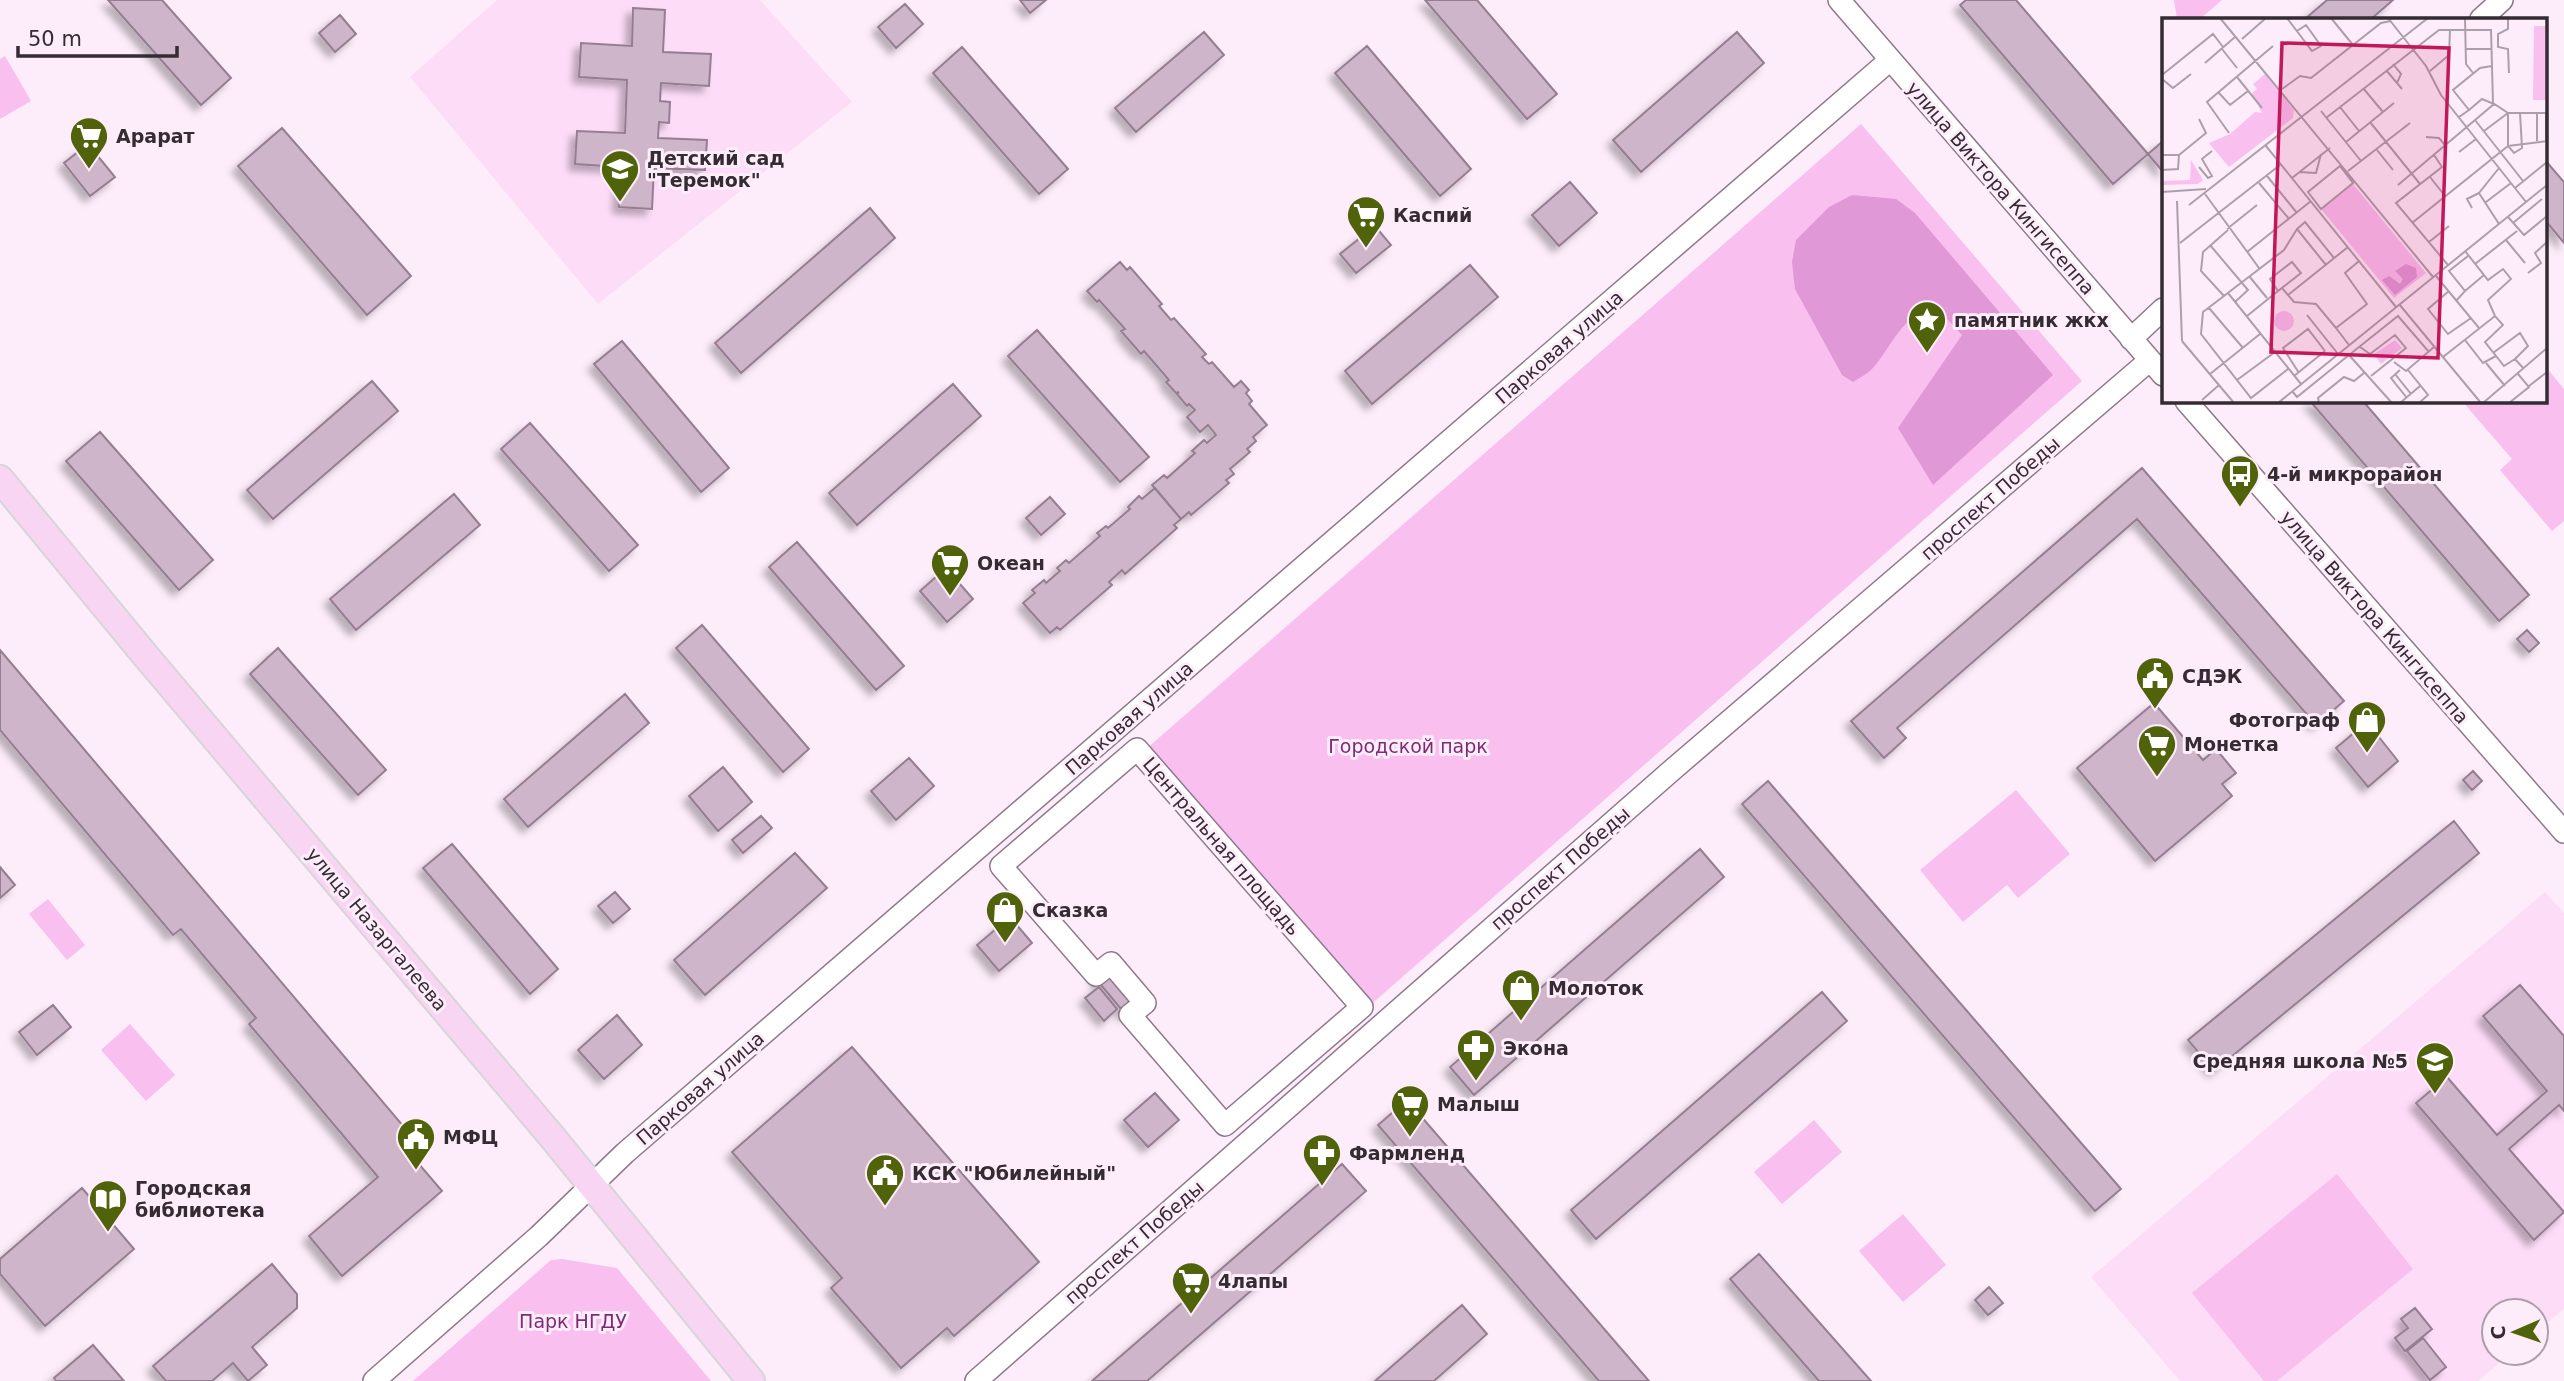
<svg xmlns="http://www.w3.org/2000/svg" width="2564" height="1381" font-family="'DejaVu Sans',sans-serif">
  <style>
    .built { fill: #fddcf7 }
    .green { fill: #f8bfef }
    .water { fill: #e098d6 }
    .building { fill: #ceb5c9; stroke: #967e92; stroke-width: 2; filter: url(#shadow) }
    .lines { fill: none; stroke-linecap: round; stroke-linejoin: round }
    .minor-casing { stroke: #8f788b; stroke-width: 24 }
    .major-casing { stroke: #d7d5d6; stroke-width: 30 }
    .minor { stroke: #fff; stroke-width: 21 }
    .major { stroke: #f9d5f4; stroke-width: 26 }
    .labels { text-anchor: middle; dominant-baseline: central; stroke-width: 6; stroke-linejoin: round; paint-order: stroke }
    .poi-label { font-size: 19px; font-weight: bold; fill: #352b33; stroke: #fdedfa; text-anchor: start }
    .street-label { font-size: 19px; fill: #352b33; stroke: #fdedfa }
    .park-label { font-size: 19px; fill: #7e2b76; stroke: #fdedfa }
    .inset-road { fill: none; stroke: #ad9faa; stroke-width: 2 }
    .view { fill: #c2185b; fill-opacity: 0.15; stroke: #c2185b; stroke-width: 3.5 }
    .inset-edge { fill: none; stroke: #352b33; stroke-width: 3.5 }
  </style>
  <defs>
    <filter id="shadow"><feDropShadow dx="-6" dy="6" stdDeviation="3.5" flood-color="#0004"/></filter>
  </defs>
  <rect width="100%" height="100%" fill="#fdedfa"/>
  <path class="built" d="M497,0H760L852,102L598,304L410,77Z
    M2545,892L2564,913V1309L2536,1332V1311H2494V1353H2511L2478,1381H2180L2091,1277Z"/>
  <path class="green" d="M2174,0H2222L2200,19H2177Z
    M5,56L31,101L0,119V59Z
    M1861,124L2082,381L1367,1008L1145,750Z
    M2545,366L2564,389V521L2552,531L2500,470L2512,459L2462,401H2545Z
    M2016,790L2070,854L2018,898L2007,885L1963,922L1920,870Z
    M48,899L85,945L67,960L29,914Z
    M130,1024L175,1075L146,1101L101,1050Z
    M1814,1120L1842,1152L1782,1204L1754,1172Z
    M2337,1174L2413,1269L2277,1381H2264L2192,1293Z
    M1903,1214L1946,1265L1903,1302L1859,1251Z
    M562,1259L617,1268L711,1381H413L551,1260Z"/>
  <path class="water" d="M1852,195L1896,199L1915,213L2053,375L1933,485L1898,428L1962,335L1936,307C1897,319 1896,342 1872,369C1867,374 1859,378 1853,382L1842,375L1795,289L1792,262L1796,240L1829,207Z"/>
  <path class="building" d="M108,0H162L231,78L201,105Z
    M1020,0H1046L1030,13Z
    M1425,0H1477L1557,94L1527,119Z
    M1966,0H2016L2148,154L2113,184L1960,5Z
    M2327,0H2393L2371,19H2305Z
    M905,4L923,24L896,48L878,27Z
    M633,8L665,10L663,52L711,54L709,86L661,83L660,101L670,102L669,123L659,122L658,138L707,140L705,170L654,168L652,209L619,207L621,167L575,164L577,131L625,133L627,80L579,77L581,43L632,46Z
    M340,15L356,34L335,52L319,33Z
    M1204,32L1224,55L1136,132L1115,108Z
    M1737,32L1764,63L1641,172L1613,140Z
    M1367,46L1471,169L1440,196L1335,73Z
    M962,47L1068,169L1039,194L933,73Z
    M282,128L411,276L367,315L238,166Z
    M2163,141V172L2148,154Z
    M88,144L115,177L90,196L64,163Z
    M2545,160L2564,182V243L2545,220Z
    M1570,182L1597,213L1559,246L1532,215Z
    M870,208L895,238L741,373L715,343Z
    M1375,226L1391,245L1356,273L1340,254Z
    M1120,262L1127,270L1130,267L1162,304L1159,306L1171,320L1174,318L1206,354L1202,357L1209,364L1212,362L1234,387L1241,381L1249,390L1246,393L1252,401L1249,404L1267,425L1253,437L1256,441L1247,449L1250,452L1230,469L1234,474L1226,480L1229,483L1191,515L1189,512L1181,519L1152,485L1164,475L1167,478L1195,453L1192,451L1204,440L1207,443L1216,435L1208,425L1200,432L1187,417L1195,410L1189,404L1187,406L1177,394L1179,392L1176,393L1166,382L1169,380L1144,351L1141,354L1121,331L1125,329L1099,300L1097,302L1087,291Z
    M1470,265L1498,297L1372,404L1345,371Z
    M1037,330L1149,457L1120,482L1008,356Z
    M622,341L729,468L701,492L594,364Z
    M372,381L398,411L273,519L247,490Z
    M953,384L981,416L857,525L829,493Z
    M2310,401H2363L2529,595L2499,621Z
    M530,423L638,545L609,571L501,449Z
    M100,432L213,560L179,590L66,461Z
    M2142,468L2344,701L2316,725L2137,519L1897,728L1906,738L1884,758L1851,721Z
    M1155,488L1181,519L1174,525L1177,528L1125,574L1122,570L1109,582L1112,585L1060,630L1057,627L1050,633L1023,603L1035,593L1032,590L1044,580L1046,583L1060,571L1057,568L1066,560L1069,563L1100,536L1097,533L1106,526L1108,528L1130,509L1128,507L1139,496L1142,499Z
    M454,494L480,525L356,630L330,599Z
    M1050,497L1065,514L1041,535L1026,518Z
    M797,542L904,666L876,690L769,567Z
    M946,568L973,599L947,622L920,591Z
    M702,625L809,749L783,772L676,648Z
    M2527,630L2539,643L2529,652L2517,639Z
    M278,648L386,770L358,795L250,674Z
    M0,650L410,1134L400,1142L442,1191L342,1276L309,1236L378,1177L249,1024L256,1018L181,929L173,935L0,730Z
    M625,694L649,723L528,827L504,799Z
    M2154,703L2203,760L2216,749L2236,773L2222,784L2232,796L2155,861L2077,768Z
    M2367,722L2398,761L2368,787L2336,748Z
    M909,758L934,786L896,820L871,791Z
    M723,767L752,802L718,831L689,796Z
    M2473,771L2482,781L2472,790L2463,780Z
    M1768,781L2121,1189L2095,1211L1742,804Z
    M761,816L772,828L743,853L732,840Z
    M2454,821L2479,853L2214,1071L2188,1040Z
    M452,844L558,969L530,994L423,868Z
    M1700,849L1724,877L1474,1095L1450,1067Z
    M795,853L827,888L705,995L674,960Z
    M0,867L15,885L0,898Z
    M615,892L630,909L613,923L598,906Z
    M1010,917L1032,943L999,971L977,945Z
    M1111,967L1141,1003L1126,1015L1096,979Z
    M2520,985L2564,1036V1111L2559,1105L2509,1149L2564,1212L2534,1240L2416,1103L2447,1077L2497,1135L2547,1091L2483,1016Z
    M1099,987L1117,1009L1104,1021L1085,998Z
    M1822,992L1847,1021L1596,1239L1571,1210Z
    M53,1005L71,1027L37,1055L19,1032Z
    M617,1015L642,1045L604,1079L578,1050Z
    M852,1047L1039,1262L954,1336L947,1328L901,1368L831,1288L842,1278L732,1152Z
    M1155,1093L1179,1120L1148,1147L1124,1120Z
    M1407,1100L1649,1381H1599L1378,1125Z
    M1342,1164L1366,1191L1147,1381H1092Z
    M82,1188L134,1249L45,1326L0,1274V1259Z
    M1759,1254L1871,1381H1819L1730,1279Z
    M272,1264L297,1294V1308L252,1347L267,1365L248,1381L233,1363L212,1381H166L153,1366Z
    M1989,1287L2003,1303L1988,1315L1975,1300Z
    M1462,1305L1487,1334L1434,1381H1375Z
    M2415,1308L2432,1329L2405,1351L2395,1338L2408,1328L2401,1319Z
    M2423,1338L2446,1367L2430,1380L2407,1351Z
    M93,1345L124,1381H56L54,1378Z"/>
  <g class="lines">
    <g class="minor-casing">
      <path id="minor" d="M1839,0L2163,375
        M2481,19L2502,0
        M2131,339L2163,309
        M2186,401L2564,832
        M1137,749L1362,1007L1225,1125L1130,1015L1145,1003L1111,963L1096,975L1001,866Z
        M374,1381L539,1236L625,1153L1890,60
        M976,1381L1671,771L2150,360"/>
    </g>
    <g class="major-casing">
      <path id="major" d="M0,479L145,655L553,1138L751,1381"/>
    </g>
    <use href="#minor" class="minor"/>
    <use href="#major" class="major"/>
  </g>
  <defs>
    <g id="supermarket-pin" transform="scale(2.0125)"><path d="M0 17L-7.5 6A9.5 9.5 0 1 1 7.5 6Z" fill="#50620a" stroke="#fdedfa"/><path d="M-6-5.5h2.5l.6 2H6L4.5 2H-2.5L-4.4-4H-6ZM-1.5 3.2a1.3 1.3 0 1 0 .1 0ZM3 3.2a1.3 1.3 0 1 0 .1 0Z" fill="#fff"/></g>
    <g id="school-pin" transform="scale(2.0125)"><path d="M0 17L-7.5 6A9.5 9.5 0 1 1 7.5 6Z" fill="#50620a" stroke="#fdedfa"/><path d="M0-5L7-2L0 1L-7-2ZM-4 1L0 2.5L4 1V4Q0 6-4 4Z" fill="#fff"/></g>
    <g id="sight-pin" transform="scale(2.0125)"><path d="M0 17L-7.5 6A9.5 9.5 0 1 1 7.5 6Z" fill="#50620a" stroke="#fdedfa"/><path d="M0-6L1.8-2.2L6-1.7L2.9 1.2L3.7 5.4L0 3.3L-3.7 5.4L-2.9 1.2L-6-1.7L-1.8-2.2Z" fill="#fff"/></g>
    <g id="bus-pin" transform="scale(2.0125)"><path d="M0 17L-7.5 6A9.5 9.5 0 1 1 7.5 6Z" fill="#50620a" stroke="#fdedfa"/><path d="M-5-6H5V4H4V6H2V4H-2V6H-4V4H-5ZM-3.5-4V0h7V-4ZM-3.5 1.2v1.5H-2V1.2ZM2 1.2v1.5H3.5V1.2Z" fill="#fff"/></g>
    <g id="civic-pin" transform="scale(2.0125)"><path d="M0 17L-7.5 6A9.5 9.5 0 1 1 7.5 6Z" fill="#50620a" stroke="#fdedfa"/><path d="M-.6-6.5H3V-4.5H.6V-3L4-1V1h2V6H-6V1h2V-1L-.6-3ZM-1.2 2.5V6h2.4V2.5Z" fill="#fff"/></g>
    <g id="shop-pin" transform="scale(2.0125)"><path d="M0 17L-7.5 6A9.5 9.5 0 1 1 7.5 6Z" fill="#50620a" stroke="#fdedfa"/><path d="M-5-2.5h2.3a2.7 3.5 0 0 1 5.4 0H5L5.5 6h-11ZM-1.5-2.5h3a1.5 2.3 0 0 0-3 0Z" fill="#fff"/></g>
    <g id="pharmacy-pin" transform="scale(2.0125)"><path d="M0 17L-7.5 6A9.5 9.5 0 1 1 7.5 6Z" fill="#50620a" stroke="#fdedfa"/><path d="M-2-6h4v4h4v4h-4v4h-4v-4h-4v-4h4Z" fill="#fff"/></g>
    <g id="library-pin" transform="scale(2.0125)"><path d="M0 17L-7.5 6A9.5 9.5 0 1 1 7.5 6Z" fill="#50620a" stroke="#fdedfa"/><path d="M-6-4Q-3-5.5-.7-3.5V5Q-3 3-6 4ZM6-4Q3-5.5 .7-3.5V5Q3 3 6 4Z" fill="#fff"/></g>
  </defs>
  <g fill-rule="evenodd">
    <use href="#supermarket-pin" x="89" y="136"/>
    <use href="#school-pin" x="620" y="169"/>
    <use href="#supermarket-pin" x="1366" y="215"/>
    <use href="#sight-pin" x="1927" y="320"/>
    <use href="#bus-pin" x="2240" y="474"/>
    <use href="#supermarket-pin" x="950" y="563"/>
    <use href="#civic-pin" x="2155" y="676"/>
    <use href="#shop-pin" x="2367" y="720"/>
    <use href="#supermarket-pin" x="2157" y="744"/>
    <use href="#shop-pin" x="1005" y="910"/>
    <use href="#shop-pin" x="1521" y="988"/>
    <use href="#pharmacy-pin" x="1476" y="1048"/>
    <use href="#school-pin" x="2435" y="1061"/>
    <use href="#supermarket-pin" x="1410" y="1104"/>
    <use href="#civic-pin" x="416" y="1137"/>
    <use href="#pharmacy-pin" x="1322" y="1153"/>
    <use href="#civic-pin" x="885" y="1173"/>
    <use href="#library-pin" x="108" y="1199"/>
    <use href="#supermarket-pin" x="1191" y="1281"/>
  </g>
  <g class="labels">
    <g class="poi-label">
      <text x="116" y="136">Арарат</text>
      <text x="647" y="158">Детский сад<tspan x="647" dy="22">"Теремок"</tspan></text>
      <text x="1393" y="215">Каспий</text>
      <text x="1954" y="320">памятник жкх</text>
      <text x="2267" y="474">4-й микрорайон</text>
      <text x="977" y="563">Океан</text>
      <text x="2182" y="676">СДЭК</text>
      <text x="2340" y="720" text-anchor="end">Фотограф</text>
      <text x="2184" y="744">Монетка</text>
      <text x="1032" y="910">Сказка</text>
      <text x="1548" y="988">Молоток</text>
      <text x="1503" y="1048">Экона</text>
      <text x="2408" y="1061" text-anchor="end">Средняя школа №5</text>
      <text x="1437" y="1104">Малыш</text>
      <text x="443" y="1137">МФЦ</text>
      <text x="1349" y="1153">Фармленд</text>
      <text x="912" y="1173">КСК "Юбилейный"</text>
      <text x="135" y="1188">Городская<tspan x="135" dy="22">библиотека</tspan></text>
      <text x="1218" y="1281">4лапы</text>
    </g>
    <g class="street-label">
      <text transform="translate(2001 188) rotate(49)">улица Виктора Кингисеппа</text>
      <text transform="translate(1559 347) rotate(-41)">Парковая улица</text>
      <text transform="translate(1990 498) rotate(-41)">проспект Победы</text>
      <text transform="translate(2375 617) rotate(49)">улица Виктора Кингисеппа</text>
      <text transform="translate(1129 718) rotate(-41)">Парковая улица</text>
      <text transform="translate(1222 846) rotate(49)">Центральная площадь</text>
      <text transform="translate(1560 868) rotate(-41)">проспект Победы</text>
      <text transform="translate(377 929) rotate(50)">улица Назаргалеева</text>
      <text transform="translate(700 1088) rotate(-41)">Парковая улица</text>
      <text transform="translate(1134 1242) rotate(-41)">проспект Победы</text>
    </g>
    <g class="park-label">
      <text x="1408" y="746">Городской парк</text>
      <text x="573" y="1321">Парк НГДУ</text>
    </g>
  </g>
  <g transform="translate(2162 18)">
    <rect width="385" height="385" fill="#fdedfa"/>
    <path d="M372,8H385V82H371ZM103,56L132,92L131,100L67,149L47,125L68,116L93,94L100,95L90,75L95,71L91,66ZM29,142L41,162L36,166L0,167V163L28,162ZM191,166L264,255L232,280L159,191ZM112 303a10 10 0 1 1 20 0a10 10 0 1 1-20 0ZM233,322L240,330L219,346L212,336Z" fill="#f8bfef"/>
    <path d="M244,246L254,250L255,259L233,277L220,262L227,258L238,266L241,261L233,253Z" fill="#e098d6"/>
    <path class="inset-road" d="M58,0L271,259M125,0L150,33L159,28L144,7L135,13M169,0L191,27M226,0L264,48L279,77L364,184M303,0L304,46L311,55M346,0V11L336,16V29L346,31L347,55M80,21L104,0M60,31L75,50M304,31H330M43,45L73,19M231,46L239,56L235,65M224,52L240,71M268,53L287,37L288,12M0,57L51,16L61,29M75,59L100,90M0,61L11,70L29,56M201,70L221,94M120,71L138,58L149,60L219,5L229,3M57,75L68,87L86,73M178,89L197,113M159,93L199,143M346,95V128L352,135L360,130L358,95M375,95V123M384,95V123M297,99L307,92L291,72L318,50L330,48M164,100L277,12H329L331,85L346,95H385M313,102L361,163M208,104L258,166M322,113L346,95M67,115L45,84L111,28M264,119L277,120L283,127M184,124L232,85M104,128L234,289M215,132L231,152M297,134L314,121M0,137H17L44,115L37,101M272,137L280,149L234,185L286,247M178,148L191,165L159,191L146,174ZM37,149L46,160L50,158L40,141L50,133M0,152L16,151L17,137M186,153L248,105M137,154L154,155L159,136M105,158L135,195M268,159L283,178M130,160L168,130M97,165L127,201M236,167L332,86L320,81L307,92M353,170L385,144M0,174L44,171M43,176L97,250M15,183L20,323M324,184L349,165M27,187L266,0M310,190L305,181L317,175M346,199L362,217L385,198M250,205L346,128L385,123M351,205L380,181M337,206L317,175L337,150M65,211L95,187M344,222L363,245M267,224L287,208M18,225L118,147M48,227L86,272L73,284M303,233L326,262L341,251L349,261L326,282L333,298M85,234L149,183M313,246L355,213M164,247L135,211L143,204L172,240M366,255L379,245L373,235L385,224M87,258L105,280M274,258L317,310M120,270L132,284L154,286L174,310M287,273L266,291L286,316L309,300M303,273L322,257M66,275L139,366M126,277L186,229M62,278L39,253L41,234L66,212M294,283L303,273L287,253L306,238M237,286L319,385M47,290L81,330M145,297L176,336M85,298L116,273L139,255L130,244L108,261L116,273M303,322L321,345L334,338M20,323L72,385M187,327L174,310L205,286L183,255L197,243M198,329L208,336L233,317L244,330L209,358M331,335L358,315L366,328L353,341M281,339L333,298L341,307L323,324L342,348L353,341L362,351M232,344L244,353L272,329M324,345L343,368M126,351L89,380L39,316L41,294L122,232L135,211M238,352L229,360L245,380M246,352L266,377L257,385M137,355L121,330L146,311L163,333M48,356L98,316M233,356L249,376M132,358L163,333M75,362L113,334M367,368L385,354M130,373L135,379L187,337M40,382L57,367M116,385L385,167M157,385L156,380L182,359L192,363L202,355M230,385L187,337L236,298L267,334M238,385L258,368M321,385L385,330M347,385L367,369L356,356"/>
    <path class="view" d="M120,25L287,30L276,340L109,334Z"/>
    <rect width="385" height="385" class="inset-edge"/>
  </g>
  <g transform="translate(2515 1332) rotate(268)"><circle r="33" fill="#fdedfa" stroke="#ad9faa" stroke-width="2"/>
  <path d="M0-5L12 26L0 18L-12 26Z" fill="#50620a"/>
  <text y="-10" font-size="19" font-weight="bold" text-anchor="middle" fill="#352b33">С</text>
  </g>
  <path d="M18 46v10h159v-10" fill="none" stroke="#352b33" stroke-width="3.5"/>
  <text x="28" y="46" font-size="21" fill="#352b33" stroke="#fdedfa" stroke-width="5" paint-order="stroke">50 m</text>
</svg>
